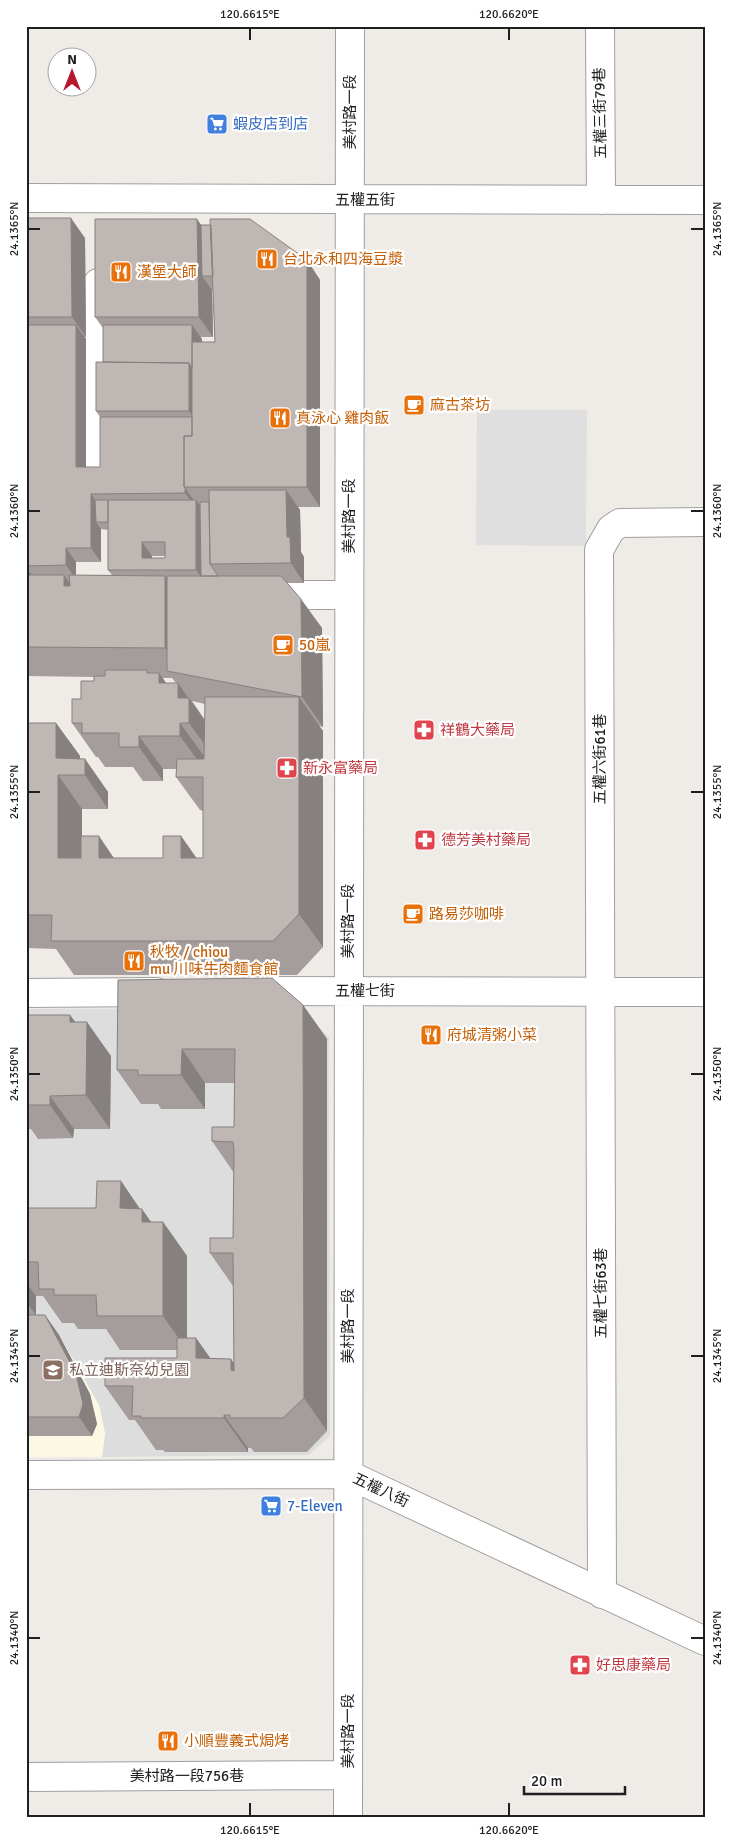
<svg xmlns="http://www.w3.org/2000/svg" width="731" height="1843" font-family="Signika,'Noto Sans TC',sans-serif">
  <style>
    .residential { fill: #ddd }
    .education { fill: #fbf8e4 }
    .parking { fill: #dfdfdf }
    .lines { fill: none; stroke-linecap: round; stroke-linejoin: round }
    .minor-casing { stroke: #a0a0a0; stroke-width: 30 }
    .minor { stroke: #fff; stroke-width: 28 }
    .wall { fill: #a49d9b; fill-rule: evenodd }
    .shaded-wall { fill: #86807e }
    .building { fill: #bfb7b4; stroke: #86807e; fill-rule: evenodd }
    .ticks { fill: none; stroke: #1f1f1f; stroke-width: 2 }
    .labels { text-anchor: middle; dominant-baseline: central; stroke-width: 4.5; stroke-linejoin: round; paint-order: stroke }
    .street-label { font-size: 15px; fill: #1f1f1f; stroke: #fff }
    .shop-label { font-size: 15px; fill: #366cbe; stroke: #fff; text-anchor: start }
    .food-label { font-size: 15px; fill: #c56008; stroke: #fff; text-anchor: start }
    .health-label { font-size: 15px; fill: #be3a42; stroke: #fff; text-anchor: start }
    .education-label { font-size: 15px; fill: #785e54; stroke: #fff; text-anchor: start }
    .neatline { fill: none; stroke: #1f1f1f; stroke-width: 2 }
    .ticks-label { font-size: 12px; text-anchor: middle; fill: #1f1f1f }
  </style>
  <rect width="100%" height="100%" fill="#efebe7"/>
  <path class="residential" d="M298,1008L329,1037L330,1436L309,1455L102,1457L105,1433L99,1405L59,1335L26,1331V1009Z"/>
  <path class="education" d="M26,1331L59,1335L99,1405L105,1433L102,1457H26Z"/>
  <path class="parking" d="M477,410H587L586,546L476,545Z"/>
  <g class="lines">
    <g class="minor-casing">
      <path id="minor" d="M600,26L601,200
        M26,198L705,200
        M98,475V283
        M260,595H348
        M249,991L705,992
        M26,993L156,992
        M26,1475L347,1474L705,1641
        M602,1594L599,550L611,529L620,523L705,522
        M26,1777L348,1775
        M348,1817L350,26"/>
    </g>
    <use href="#minor" class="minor"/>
  </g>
  <path class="wall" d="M26,218L85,238L86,337H85L86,339V467H100V417L96,411L103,362V328L95,317L201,225L307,260L320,280V507H298L300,510L301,552L304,557V583H287L322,628L323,727L319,726L323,731V947L297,975H74L56,949L26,948V723H56L80,756V759H85L108,792V809H82V836L114,858H163L181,836L196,858H203V811L200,810L176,777L177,769H163V781H143L133,767H105L98,757H96L72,723L81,699L94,681V677L26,676ZM212,290H213L215,342H202V339L200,337H213ZM101,529L108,530V570L112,575H76V562H101ZM152,556H165V558H152ZM163,678H172L176,683H166ZM192,701L205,704V720Z
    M303,1005L327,1039V1431L307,1452H254L251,1448H248V1452H165L163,1450H156L135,1420H129L105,1386L177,1358V1350H120L106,1329H78L74,1323H62L43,1296H36V1315H45L59,1335L90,1394L97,1424L92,1436H26V1208H96L121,1181L140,1209L151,1222H163L187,1256V1338H196L210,1358L234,1362L233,1286L210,1253L233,1238L234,1173L212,1141L234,1127V1083H205V1109H161L158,1104H141L117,1070Z
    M26,1015H70L75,1022L111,1056L110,1129H74L73,1138L38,1139L31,1129H26Z"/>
  <path class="shaded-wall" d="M71,218L85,238L86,337L72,317Z
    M197,219L211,239L202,276L212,290L213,337L199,317Z
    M307,260L320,280V507L307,487Z
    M76,325L86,339V481L76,467Z
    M192,325L202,339L203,383L193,417L189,411V363Z
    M185,488L195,502V507L185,493Z
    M286,490L300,510L301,552L304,557V583L291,563L287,537Z
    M91,494L101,508L96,522L101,529V562L91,548Z
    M196,500L206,514L201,577L196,570Z
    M142,542L152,556V570L142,558Z
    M66,548L76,562V579L66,565Z
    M26,567L35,580L36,585L26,572Z
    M64,575L85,605L64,586Z
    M165,576L186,605L183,674L165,648Z
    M301,599L322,628L323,727L302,697Z
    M159,673L183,707L159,683Z
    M178,683L189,699V698L213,732V756L189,723L178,698Z
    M299,697L323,731V947L299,914Z
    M56,723L80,756V775L56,758Z
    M180,723L204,756V769L180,736Z
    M139,736L163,769V781L139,747Z
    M85,759L108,792V809L85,775Z
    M58,775L82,809V892L58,858Z
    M99,836L122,870L99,858Z
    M181,836L205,870L181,858Z
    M303,1005L327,1039V1431L304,1398Z
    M70,1015L87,1038V1022L111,1056L110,1129L86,1095L70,1022Z
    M182,1049L205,1083V1109L181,1075Z
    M50,1096L74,1129L73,1138L50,1105Z
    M121,1181L142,1212V1209L163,1239V1222L187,1256V1350L163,1316L120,1208Z
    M26,1282L36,1296V1315L26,1302Z
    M45,1315L59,1335L90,1394L97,1424L92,1436L79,1417Z
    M196,1338L220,1372L196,1358Z
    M231,1359L255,1393L231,1370Z
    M224,1415L248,1448V1452L224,1418Z"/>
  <path class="building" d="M26,218H71L72,317H26Z
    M95,219H197L199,317H95Z
    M210,219H250L307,260V487H184V436H192V342H215Z
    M201,225H211L213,276H202Z
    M26,325H76V467H100V417H192V436H184V487H185V493L91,494V548H66V565L26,566Z
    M103,325H192V368L189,363L103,362Z
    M96,362L189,363V411H96Z
    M209,490H286L287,537H290L291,563L210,564Z
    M95,500H108V522H96Z
    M108,500H196V570H108ZM142,542H165V558H142Z
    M200,502H209L210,564L218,576H201Z
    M26,575H64V586H70L69,575L165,576V648L26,647Z
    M167,576H281L301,599L302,697L167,671Z
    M105,670H147V673H159V683H178V698H189V723H180V736H139V747H119V733H82V723H72V699H81V681H94V676H105Z
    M205,697H299V914L273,941H51L52,915H26V723H56V758L85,759V775H58V858H81V836H99V858H163V836H181V858H203V777H176L177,759H204Z
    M272,978L303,1005L304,1398L283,1418H230V1415H224V1418H141V1416H132L133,1386H105V1358H177V1338H196V1358L231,1359V1370L234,1371L233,1253H210V1238H233L234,1150L233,1142L212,1141V1127H234L235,1049H182L181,1075H138V1070H117L118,980Z
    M26,1015H70V1022H87L86,1095L50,1096V1105H26Z
    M97,1181H121L120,1208L142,1209V1222H163V1316H97L96,1295H54V1289H39L38,1262H26V1208H96Z
    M26,1315H45L76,1374L83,1404L79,1417H26Z"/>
  <path class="ticks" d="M250,28V40M509,28V40M28,229H40M691,229H704M28,511H40M691,511H704M28,792H40M691,792H704M28,1074H40M691,1074H704M28,1356H40M691,1356H704M28,1638H40M691,1638H704M250,1803V1816M509,1803V1816"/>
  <defs>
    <g id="supermarket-square" transform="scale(1.125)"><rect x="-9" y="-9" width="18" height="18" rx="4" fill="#3f7fe0" stroke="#fff"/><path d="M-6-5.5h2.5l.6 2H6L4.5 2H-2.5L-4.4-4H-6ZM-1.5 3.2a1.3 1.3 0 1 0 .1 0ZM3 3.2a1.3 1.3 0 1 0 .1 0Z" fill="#fff"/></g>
    <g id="restaurant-square" transform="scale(1.125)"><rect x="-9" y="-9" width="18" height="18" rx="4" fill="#e8710a" stroke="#fff"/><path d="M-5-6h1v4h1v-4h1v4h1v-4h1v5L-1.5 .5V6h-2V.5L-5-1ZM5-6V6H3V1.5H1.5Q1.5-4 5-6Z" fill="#fff"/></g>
    <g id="cafe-square" transform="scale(1.125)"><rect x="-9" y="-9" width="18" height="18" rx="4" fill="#e8710a" stroke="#fff"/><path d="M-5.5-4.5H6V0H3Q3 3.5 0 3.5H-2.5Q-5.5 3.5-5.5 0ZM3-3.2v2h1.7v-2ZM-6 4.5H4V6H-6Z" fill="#fff"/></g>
    <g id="pharmacy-square" transform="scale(1.125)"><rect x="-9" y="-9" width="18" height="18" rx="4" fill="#e0444e" stroke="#fff"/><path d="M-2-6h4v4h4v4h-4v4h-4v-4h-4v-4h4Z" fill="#fff"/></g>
    <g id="school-square" transform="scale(1.125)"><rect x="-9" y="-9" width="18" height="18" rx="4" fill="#8d6e63" stroke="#fff"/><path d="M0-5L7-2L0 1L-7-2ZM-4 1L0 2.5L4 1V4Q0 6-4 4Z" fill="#fff"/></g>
  </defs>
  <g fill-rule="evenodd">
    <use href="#supermarket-square" x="217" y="124"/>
    <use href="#restaurant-square" x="267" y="259"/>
    <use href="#restaurant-square" x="121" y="272"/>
    <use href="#cafe-square" x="414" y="405"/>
    <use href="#restaurant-square" x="280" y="418"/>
    <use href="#cafe-square" x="283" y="645"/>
    <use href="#pharmacy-square" x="424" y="730"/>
    <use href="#pharmacy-square" x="287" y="768"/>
    <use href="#pharmacy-square" x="425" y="840"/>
    <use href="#cafe-square" x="413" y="914"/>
    <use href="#restaurant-square" x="134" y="961"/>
    <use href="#restaurant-square" x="431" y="1035"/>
    <use href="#school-square" x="53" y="1370"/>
    <use href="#supermarket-square" x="271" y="1506"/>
    <use href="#pharmacy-square" x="580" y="1665"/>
    <use href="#restaurant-square" x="168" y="1741"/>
  </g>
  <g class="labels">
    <g class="street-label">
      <text transform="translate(350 112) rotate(-90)">美村路一段</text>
      <text transform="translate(600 113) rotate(-91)">五權三街79巷</text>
      <text x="365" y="200">五權五街</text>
      <text transform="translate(349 516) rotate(-90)">美村路一段</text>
      <text transform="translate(600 759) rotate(-90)">五權六街61巷</text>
      <text transform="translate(348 921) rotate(-90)">美村路一段</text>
      <text x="365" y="991">五權七街</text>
      <text transform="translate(601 1293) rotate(-90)">五權七街63巷</text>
      <text transform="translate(348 1326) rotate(-90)">美村路一段</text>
      <text transform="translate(381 1490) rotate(25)">五權八街</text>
      <text transform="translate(348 1731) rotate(-90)">美村路一段</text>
      <text x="187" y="1776">美村路一段756巷</text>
    </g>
    <g class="shop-label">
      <text x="233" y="124">蝦皮店到店</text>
      <text x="287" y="1506">7-Eleven</text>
    </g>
    <g class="food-label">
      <text x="283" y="259">台北永和四海豆漿</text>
      <text x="137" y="272">漢堡大師</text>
      <text x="430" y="405">麻古茶坊</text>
      <text x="296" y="418">真泳心 雞肉飯</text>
      <text x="299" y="645">50嵐</text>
      <text x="429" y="914">路易莎咖啡</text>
      <text x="150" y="952">秋牧 / chiou<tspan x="150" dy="17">mu 川味牛肉麵食館</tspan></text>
      <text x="447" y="1035">府城清粥小菜</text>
      <text x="184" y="1741">小順豐義式焗烤</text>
    </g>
    <g class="health-label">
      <text x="440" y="730">祥鶴大藥局</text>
      <text x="303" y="768">新永富藥局</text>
      <text x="441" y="840">德芳美村藥局</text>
      <text x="596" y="1665">好思康藥局</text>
    </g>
    <g class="education-label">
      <text x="69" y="1370">私立迪斯奈幼兒園</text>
    </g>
  </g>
  <rect width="731" height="1843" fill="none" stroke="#ffffff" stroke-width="55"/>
  <g transform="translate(72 72)"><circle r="24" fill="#ffffff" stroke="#a5a5a5"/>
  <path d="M0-4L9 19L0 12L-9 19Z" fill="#b6192d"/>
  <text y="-8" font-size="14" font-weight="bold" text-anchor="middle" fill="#1f1f1f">N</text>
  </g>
  <path d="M524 1786v8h101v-8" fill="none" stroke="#1f1f1f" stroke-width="2.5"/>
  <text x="531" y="1786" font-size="15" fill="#1f1f1f" stroke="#ffffff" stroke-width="4" paint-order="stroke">20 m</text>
  <rect x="28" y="28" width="676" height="1788" class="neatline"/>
  <g class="ticks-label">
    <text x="250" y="18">120.6615°E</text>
    <text x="509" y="18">120.6620°E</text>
    <text transform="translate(14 229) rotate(-90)" y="4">24.1365°N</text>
    <text transform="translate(717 229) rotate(-90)" y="4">24.1365°N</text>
    <text transform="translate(14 511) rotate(-90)" y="4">24.1360°N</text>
    <text transform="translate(717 511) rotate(-90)" y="4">24.1360°N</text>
    <text transform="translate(14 792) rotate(-90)" y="4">24.1355°N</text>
    <text transform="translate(717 792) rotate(-90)" y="4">24.1355°N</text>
    <text transform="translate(14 1074) rotate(-90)" y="4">24.1350°N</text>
    <text transform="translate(717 1074) rotate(-90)" y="4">24.1350°N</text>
    <text transform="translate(14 1356) rotate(-90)" y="4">24.1345°N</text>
    <text transform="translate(717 1356) rotate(-90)" y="4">24.1345°N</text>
    <text transform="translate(14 1638) rotate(-90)" y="4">24.1340°N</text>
    <text transform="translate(717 1638) rotate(-90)" y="4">24.1340°N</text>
    <text x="250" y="1834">120.6615°E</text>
    <text x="509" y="1834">120.6620°E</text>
  </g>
</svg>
